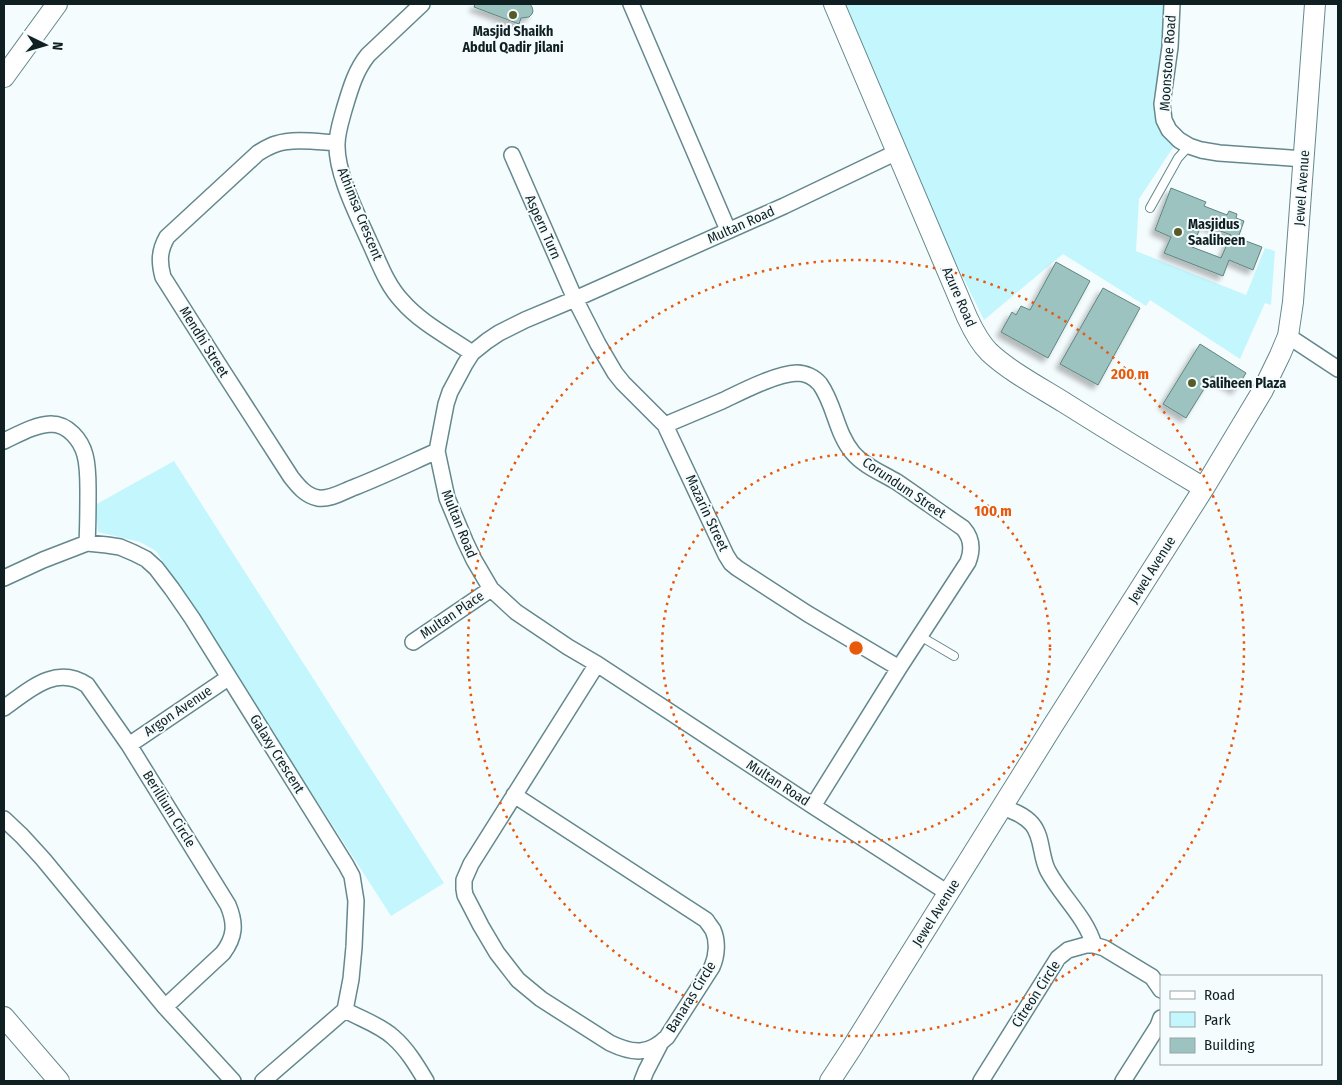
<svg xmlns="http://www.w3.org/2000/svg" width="1342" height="1085" font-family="'Fira Sans Condensed',sans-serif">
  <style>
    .green { fill: #c4f6fe }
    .building { fill: #9cc3bf; stroke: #5f8581; fill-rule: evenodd; filter: url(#shadow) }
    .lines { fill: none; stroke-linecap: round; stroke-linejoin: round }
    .lane-casing { stroke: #63888d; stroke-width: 10 }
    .street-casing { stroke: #63888d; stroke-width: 18 }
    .secondary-casing { stroke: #63888d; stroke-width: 22 }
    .lane { stroke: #fff; stroke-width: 8 }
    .street { stroke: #fff; stroke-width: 15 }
    .secondary { stroke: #fff; stroke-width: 20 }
    .ring { fill: none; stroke: #e8590c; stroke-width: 2.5; stroke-dasharray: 2.5 5 }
    .poi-dot { fill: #565b28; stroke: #f5fcfe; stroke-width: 2 }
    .labels { text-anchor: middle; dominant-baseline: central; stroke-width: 4; stroke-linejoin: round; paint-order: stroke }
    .poi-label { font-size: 14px; font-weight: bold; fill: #102022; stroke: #f5fcfe; text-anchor: start }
    .street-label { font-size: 14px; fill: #102022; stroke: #f5fcfe }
    .centre { fill: #e8590c; stroke: #f5fcfe; stroke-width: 2.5 }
    .ring-label { font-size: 15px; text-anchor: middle; font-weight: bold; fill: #e8590c; stroke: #f5fcfe; stroke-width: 4; stroke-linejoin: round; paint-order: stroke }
  </style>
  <defs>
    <filter id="shadow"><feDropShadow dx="-4.5" dy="4.5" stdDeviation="2.5" flood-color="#0004"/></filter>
  </defs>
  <rect width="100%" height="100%" fill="#f5fcfe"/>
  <path class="green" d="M829,4H1166L1165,38L1153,100C1154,122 1161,128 1176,143L1139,199L1136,251L1246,295L1265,248L1275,251L1271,305L1265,303L1240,359L1150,300L1146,306L1063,254L984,320Z
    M174,461L444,883L391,916L156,551L140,542L98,532L95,505Z"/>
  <path class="building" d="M475,4H530L532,7L533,11L532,14L529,17L521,18L519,24L474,7Z
    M1171,188L1206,202L1204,206L1227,215L1229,211L1237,214L1236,218L1244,221L1238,238L1262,247L1253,270L1229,260L1223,276L1164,253L1171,237L1155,230ZM1202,224L1231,235L1221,258L1192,247Z
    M1056,262L1090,281L1048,358L1001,332L1012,312L1016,315L1021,306L1030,310Z
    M1103,288L1140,308L1098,385L1060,364Z
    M1200,344L1246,373L1236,390L1212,376L1186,418L1163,404Z"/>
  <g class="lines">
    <g class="lane-casing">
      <path id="lane" d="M1150,208L1178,158L1189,146
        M920,636L954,656"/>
    </g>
    <g class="street-casing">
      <path id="street" d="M422,4L368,55C355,71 350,90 344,110C341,121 337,133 337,144C336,173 357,214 369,241C379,262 386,284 402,301C421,323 449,337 472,353
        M631,4L728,230
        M1172,4L1170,47L1162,104L1164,120L1169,130L1179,140L1189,146L1201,150L1219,153L1304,159
        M337,143C319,142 293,138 276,144C269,146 263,150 258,153L167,237C159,251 159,262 163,277L222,370L291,477C298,486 306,496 318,498C330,500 344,491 355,487C383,476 410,463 437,451
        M897,152L784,206L575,299L525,320L499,333L487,341L472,353L465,364L450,392L446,404L437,451L447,498L465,541L474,560L491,589L516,612L568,647L597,664L813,806L948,893
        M512,155L575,299L598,344L615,373L623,383L665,425L726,555L731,563L737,568L808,614L899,668
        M1288,336L1338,369
        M665,425C684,417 703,409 722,401C741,392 775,374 797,373C805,373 814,377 820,384C835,405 836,433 853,453C864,466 882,473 897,482C919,497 941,513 963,528C972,538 973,549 968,562L899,668L813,806
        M4,441C19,434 34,425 51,424C68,424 81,440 85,455C88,466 88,479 88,490C88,508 88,525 87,543
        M4,578L43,560L87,543L107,545L120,547L134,553L146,559L156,568L172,589L192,618L346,865L352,876L356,901L354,947L351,979L345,1010L263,1081
        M413,642L491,589
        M4,708C29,690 56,664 87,685L129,745L228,905C236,924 235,937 223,953L165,1007
        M129,745L228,678
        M514,795L706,920C708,923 711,927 713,930C718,941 717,956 712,967L667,1037C649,1055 633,1054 610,1043L541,999L518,980L497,953L481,926L465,895L464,889V880L471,864L597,664
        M1002,807C1013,811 1024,815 1032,824C1043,837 1040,856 1048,871C1062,897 1085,916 1094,945
        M4,819L22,836L43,859L165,1007L233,1081
        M345,1010C361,1019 380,1025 393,1037C407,1049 417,1066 426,1081
        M642,1081L646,1071L660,1044
        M981,1081L1058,958L1068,950L1086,945H1094L1104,948L1152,977L1161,990
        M1123,1081L1158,1026L1161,1018"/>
    </g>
    <g class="secondary-casing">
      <path id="secondary" d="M834,4L967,317C973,330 979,342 989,352C1009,371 1041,388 1065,403C1111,432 1157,460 1204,488
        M4,77L57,4
        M4,1017L59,1081
        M830,1081L851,1049L1052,727L1204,488L1263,390L1280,355L1288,336L1293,302L1315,4"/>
    </g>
    <use href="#lane" class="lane"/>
    <use href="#street" class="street"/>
    <use href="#secondary" class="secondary"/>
  </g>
  <g class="ring">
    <circle cx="856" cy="648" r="194"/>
    <circle cx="856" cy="648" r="388"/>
  </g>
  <g class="poi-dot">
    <circle cx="513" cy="15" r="5"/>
    <circle cx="1178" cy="232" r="5"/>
    <circle cx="1192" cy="383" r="5"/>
  </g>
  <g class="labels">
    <g class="poi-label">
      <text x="513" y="31" text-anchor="middle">Masjid Shaikh<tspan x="513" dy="16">Abdul Qadir Jilani</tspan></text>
      <text x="1188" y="224">Masjidus<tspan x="1188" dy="16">Saaliheen</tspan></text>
      <text x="1202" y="383">Saliheen Plaza</text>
    </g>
    <g class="street-label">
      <text transform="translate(1168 63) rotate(-86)">Moonstone Road</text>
      <text transform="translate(1302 188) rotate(-86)">Jewel Avenue</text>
      <text transform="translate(360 214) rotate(68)">Athimsa Crescent</text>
      <text transform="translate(741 225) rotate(-24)">Multan Road</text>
      <text transform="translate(543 227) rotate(66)">Aspern Turn</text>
      <text transform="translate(959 297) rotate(66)">Azure Road</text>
      <text transform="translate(204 342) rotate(58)">Mendhi Street</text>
      <text transform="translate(904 488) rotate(34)">Corundum Street</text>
      <text transform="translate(707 513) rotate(65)">Mazarin Street</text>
      <text transform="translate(459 524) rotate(68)">Multan Road</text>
      <text transform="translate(1152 570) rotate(-58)">Jewel Avenue</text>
      <text transform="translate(452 615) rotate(-34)">Multan Place</text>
      <text transform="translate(178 711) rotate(-34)">Argon Avenue</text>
      <text transform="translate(277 754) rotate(58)">Galaxy Crescent</text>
      <text transform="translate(778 783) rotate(33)">Multan Road</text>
      <text transform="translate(169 809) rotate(58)">Berillium Circle</text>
      <text transform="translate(936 913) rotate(-58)">Jewel Avenue</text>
      <text transform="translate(1036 994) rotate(-57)">Citreon Circle</text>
      <text transform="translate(691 997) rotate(-58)">Banaras Circle</text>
    </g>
  </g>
  <circle cx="856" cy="648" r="8" class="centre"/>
  <g class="ring-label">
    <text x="1130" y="379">200 m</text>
    <text x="993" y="516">100 m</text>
  </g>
  <rect width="1342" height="1085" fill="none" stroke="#102022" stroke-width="10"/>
  <rect x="1160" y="975" width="162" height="90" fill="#f5fcfe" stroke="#99a4a6"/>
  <rect x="1170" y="991" width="25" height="8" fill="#ffffff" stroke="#99a4a6"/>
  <text x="1204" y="1000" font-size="15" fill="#102022">Road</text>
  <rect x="1170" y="1012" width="25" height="15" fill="#c4f6fe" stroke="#99a4a6"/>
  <text x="1204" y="1025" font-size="15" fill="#102022">Park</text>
  <rect x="1170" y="1038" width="25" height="15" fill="#9cc3bf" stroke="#99a4a6"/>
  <text x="1204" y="1050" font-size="15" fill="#102022">Building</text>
  <g transform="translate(45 45) rotate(95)" stroke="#f5fcfe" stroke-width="4" paint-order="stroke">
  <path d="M0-4L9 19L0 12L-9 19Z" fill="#102022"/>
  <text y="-8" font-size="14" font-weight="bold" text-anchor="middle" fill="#102022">N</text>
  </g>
</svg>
